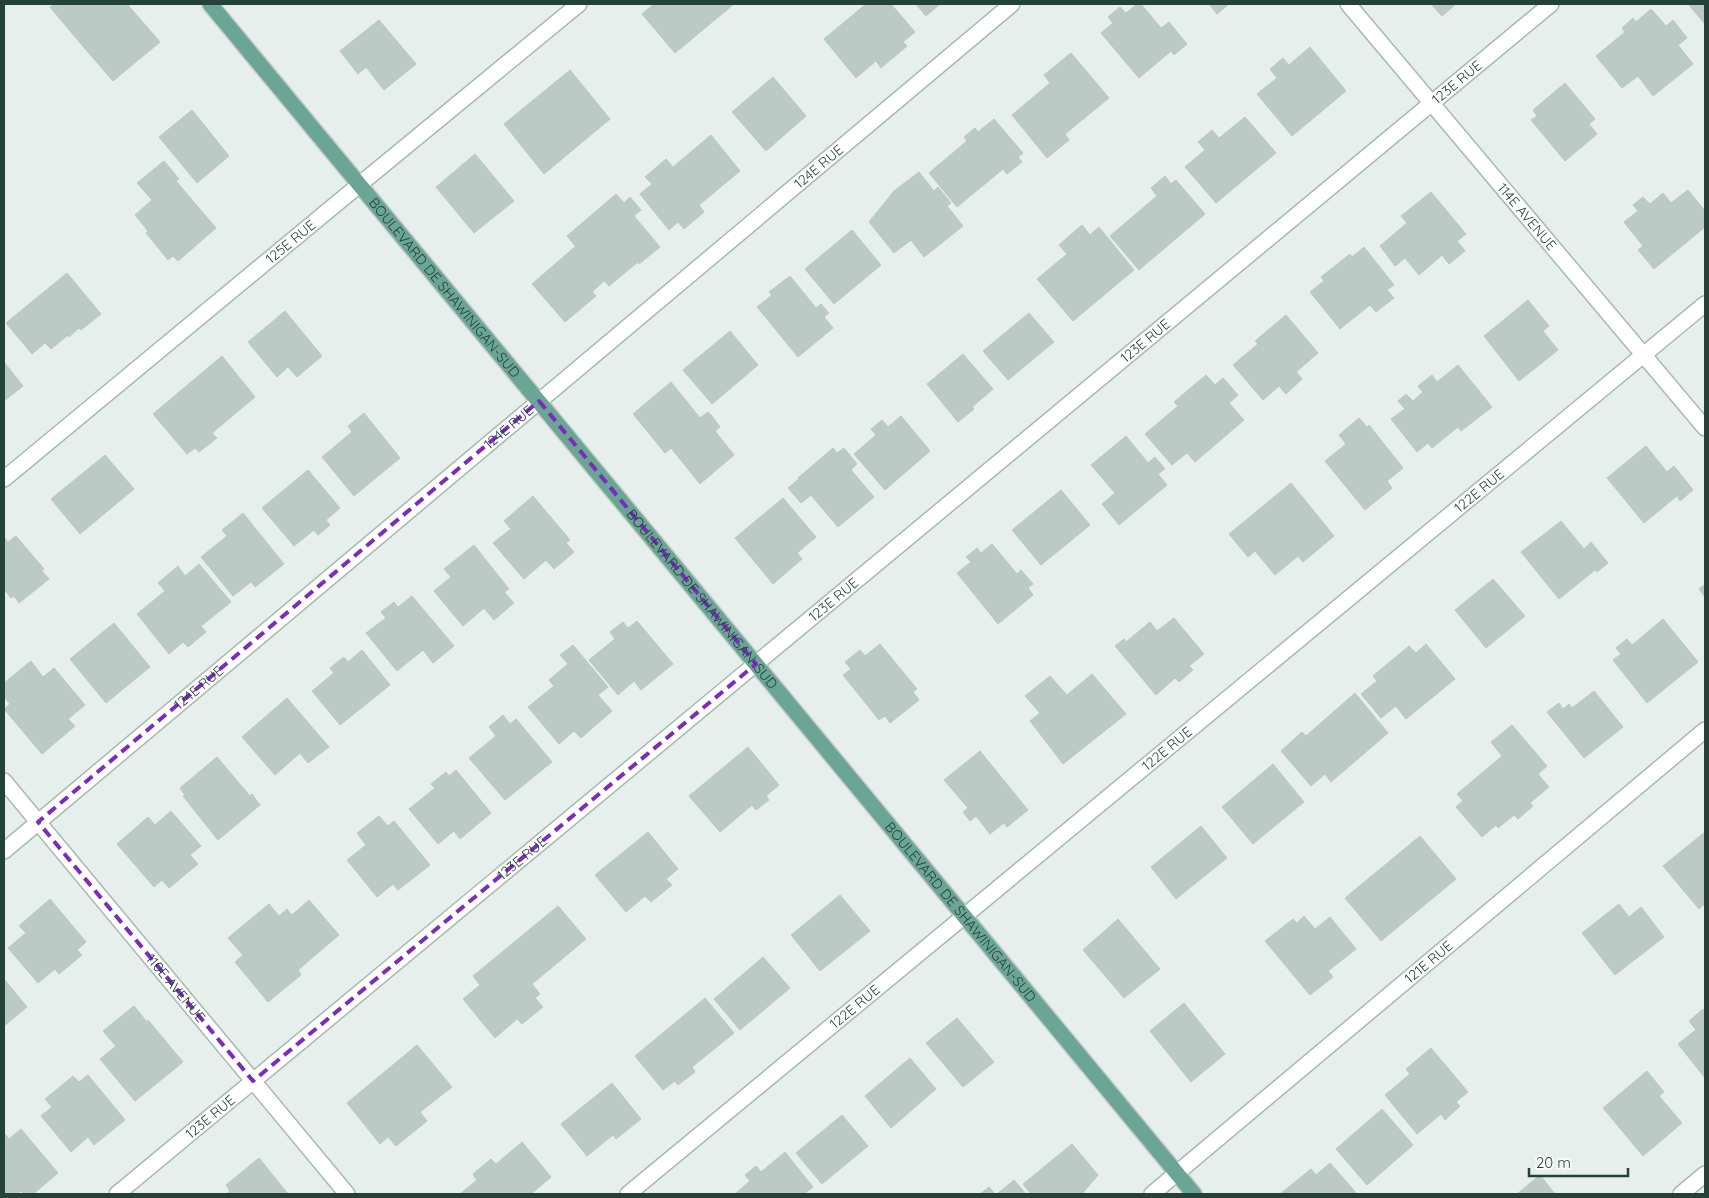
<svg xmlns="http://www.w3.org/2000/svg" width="1709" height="1198" font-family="Quicksand,sans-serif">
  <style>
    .building { fill: #bbcac4; stroke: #b8c9c2 }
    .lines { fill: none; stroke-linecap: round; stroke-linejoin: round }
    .minor-casing { stroke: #a8b8b2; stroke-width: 18 }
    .tertiary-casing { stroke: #a8b8b2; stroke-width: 18 }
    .secondary-casing { stroke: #a4bbb3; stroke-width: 18 }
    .primary-casing { stroke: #c2cac8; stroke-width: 18 }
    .minor { stroke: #fff; stroke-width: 15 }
    .tertiary { stroke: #fff; stroke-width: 15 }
    .secondary { stroke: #fff; stroke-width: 15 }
    .primary { stroke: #6aa596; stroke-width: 15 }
    .marked { fill: none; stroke: #7b2cbf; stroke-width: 4; stroke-dasharray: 10 6; stroke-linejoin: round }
    .labels { text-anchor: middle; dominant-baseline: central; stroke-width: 4; stroke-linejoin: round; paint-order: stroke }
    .street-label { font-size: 14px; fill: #24423a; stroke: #f7fbf9 }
  </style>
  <rect width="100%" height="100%" fill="#e6efeb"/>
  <path class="building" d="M55,4H127L128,5L81,44L50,7Z
    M654,4H734L675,53L642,14Z
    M866,4H891L915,32L903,42L907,46L881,68L876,61L856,78L824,39Z
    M916,4H940L926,16Z
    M1137,4H1141L1161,28L1169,22L1187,44L1174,55L1171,51L1139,78L1101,33L1113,23L1108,17L1120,7L1126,13Z
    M1209,4H1229L1217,14Z
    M1431,4H1456L1442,16Z
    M1688,4H1705V24Z
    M128,5L160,42L113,81L81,44Z
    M1651,9L1666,26L1673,20L1687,38L1678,45L1693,64L1653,96L1638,76L1622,88L1596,56L1625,32L1622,28L1633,18L1636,22Z
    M379,20L416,64L384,90L366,67L358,74L340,51Z
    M1310,47L1346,91L1292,136L1257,94L1277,78L1270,69L1283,58L1289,65Z
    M1071,53L1109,98L1065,134L1069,140L1047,158L1012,115L1050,83L1044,75Z
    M570,70L610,119L544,174L504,124Z
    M773,77L806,116L766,151L732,112Z
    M1565,83L1595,119L1589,124L1597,134L1565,161L1531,120L1537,116L1533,110Z
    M192,110L229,156L197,183L159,137Z
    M1245,117L1276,153L1216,203L1185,167L1205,150L1198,142L1212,130L1219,138Z
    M994,119L1023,153L1018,157L1022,162L1007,174L1003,169L957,207L929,173L967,141L964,137L975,128L978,132Z
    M711,135L740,171L699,205L704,212L684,229L678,222L669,230L640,194L652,184L645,177L666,159L673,167Z
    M475,154L514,201L474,233L436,187Z
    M164,161L179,179L176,181L216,228L178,261L173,256L168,260L146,233L148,231L135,215L152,200L137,183Z
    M919,172L934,191L938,187L951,203L947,206L963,226L924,257L911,240L894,253L869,222L894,191Z
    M1165,176L1171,184L1176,180L1205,214L1139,270L1110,236L1157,196L1151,188Z
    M1688,190L1705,211V227L1654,269L1638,250L1643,246L1624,222L1638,211L1633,205L1643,197L1650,204L1663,193L1671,203Z
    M1431,192L1466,234L1457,241L1465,251L1449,264L1442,255L1419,275L1405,258L1395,266L1380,246L1407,223L1401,216Z
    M616,194L624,203L630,197L641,210L634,216L660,247L639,264L638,262L609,286L567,236Z
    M1082,225L1090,235L1099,227L1134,270L1073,321L1037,279L1067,254L1059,245Z
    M852,230L881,265L834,304L805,269Z
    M576,246L605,280L592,292L596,296L565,322L532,284Z
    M1364,247L1394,285L1387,290L1394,298L1376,312L1370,305L1340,329L1310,292L1324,281L1321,277L1350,254L1352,257Z
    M67,273L101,314L81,330L79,328L69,337L68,335L51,349L45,343L32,354L6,323Z
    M790,276L816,308L821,304L829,313L824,317L833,328L798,357L757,307L772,295L769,292Z
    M1528,300L1549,326L1543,331L1558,350L1519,381L1484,336Z
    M285,311L322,356L297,377L288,367L277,377L248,342Z
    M1029,313L1054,342L1008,380L983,351Z
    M1286,315L1318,353L1296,372L1302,379L1286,394L1279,386L1263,400L1233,365L1258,344L1255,341Z
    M730,331L758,365L712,404L683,370Z
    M963,354L993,389L972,407L974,409L958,422L927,384Z
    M222,356L255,397L212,433L217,438L199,452L195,448L187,454L153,414Z
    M4,362L23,386L4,401Z
    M1458,365L1492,407L1461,431L1458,427L1432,448L1428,443L1417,452L1391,419L1405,409L1398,401L1406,394L1413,401L1423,392L1418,386L1432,375L1437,382Z
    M1206,375L1215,385L1223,378L1238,395L1229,403L1244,420L1195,462L1187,453L1172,465L1145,434L1178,406L1174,402Z
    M671,382L700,418L708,412L711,415L665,453L633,414Z
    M364,413L400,458L354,496L322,457L352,432L348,426Z
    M711,415L720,427L715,431L734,455L700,484L671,448Z
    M901,416L930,451L885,490L854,454L876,435L871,429L882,420L888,427Z
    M1359,418L1367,427L1369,425L1403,468L1387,481L1392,488L1365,510L1325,461L1346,444L1339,435Z
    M1126,436L1148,463L1155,457L1165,469L1158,474L1167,485L1119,525L1102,504L1115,493L1091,465Z
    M1646,446L1667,472L1674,466L1693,490L1680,501L1677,496L1644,523L1607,478Z
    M833,448L837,453L844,448L857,464L851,470L874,497L838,527L811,495L801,503L788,488L799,479L798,478Z
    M105,455L134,489L80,534L51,499Z
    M308,470L340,508L326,520L330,525L318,535L314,530L294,546L262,508Z
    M1291,483L1334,536L1303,562L1298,556L1275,575L1255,551L1248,557L1229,534Z
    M1061,490L1090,525L1041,565L1012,530Z
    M533,496L570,540L566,543L574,552L554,569L546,560L524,579L493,543L511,529L504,521Z
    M783,498L816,537L797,553L802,559L773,584L735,538Z
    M243,513L284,564L255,587L251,582L233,596L201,557L227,536L222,530Z
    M1561,521L1584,549L1591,542L1608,563L1597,572L1595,570L1559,599L1521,552Z
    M16,536L44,569L42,571L49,579L19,603L14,596L11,598L4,589V537L8,542Z
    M992,544L1017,574L1021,570L1033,584L1028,588L1033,595L998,624L957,573L971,562L966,557L977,548L981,553Z
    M474,545L509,589L504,592L514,603L494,620L484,608L463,626L434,591L451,577L444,569Z
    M199,564L231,602L201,626L206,632L188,647L183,642L169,654L137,614L165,591L158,583L178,566L185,576Z
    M1493,579L1525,616L1486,648L1455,610Z
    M1705,584V597L1699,589Z
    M412,596L454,646L433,663L423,650L397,671L366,633L386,618L381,612L394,602L398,607Z
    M1174,618L1204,654L1189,666L1193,670L1179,682L1175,678L1156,695L1115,646L1124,639L1126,642L1150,622L1157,631Z
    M1663,619L1698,662L1647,703L1613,660L1621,654L1616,648L1627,639L1632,645Z
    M637,621L673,664L641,690L634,681L618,695L589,660L615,639L610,632L623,622L628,628Z
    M114,623L150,667L106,703L70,659Z
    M880,644L917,689L913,692L919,700L890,723L885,716L879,720L843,675L851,669L845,662L860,650L865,656Z
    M1426,644L1455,679L1406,719L1396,706L1381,718L1361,694L1377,681L1373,676L1409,646L1416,653Z
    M573,645L608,687L598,695L612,711L581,738L574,731L559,744L528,707L554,686L549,680L568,664L560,655Z
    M362,650L390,685L340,725L312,691L334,673L330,668L344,657L348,662Z
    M31,661L43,677L54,668L85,705L68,719L75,726L42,754L4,709L10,704L4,697V683Z
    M1092,674L1126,714L1063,764L1030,721L1040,713L1025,696L1050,676L1067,695Z
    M1594,691L1623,727L1584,758L1547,712L1559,703L1563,709L1569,704L1572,708Z
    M1355,693L1388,733L1331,782L1325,774L1311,786L1281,751L1302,732L1306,736Z
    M287,698L329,747L308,763L300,753L275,775L242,737Z
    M503,715L510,724L516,719L552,762L505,800L469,758L496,736L489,727Z
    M1512,725L1547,766L1538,774L1549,787L1530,803L1533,806L1518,819L1514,815L1498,828L1496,825L1482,837L1456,807L1463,801L1457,794L1502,756L1491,742Z
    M748,747L779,785L766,796L769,800L756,810L752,805L720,832L689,796Z
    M980,751L1028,810L1007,827L1004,823L990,834L976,816L970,821L963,812L968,808L944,780Z
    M217,757L250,796L252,794L260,805L218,840L183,796L185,795L180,788Z
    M1273,764L1304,802L1253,844L1222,807Z
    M456,770L491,813L460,839L454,831L438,844L409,809L435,788L431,784L446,772L449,776Z
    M171,811L201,846L190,855L198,864L169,888L162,880L154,887L117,844L148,817L155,825Z
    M379,816L388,826L394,821L430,865L398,890L393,884L377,897L347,860L366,845L357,833Z
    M1201,826L1227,858L1176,899L1151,867Z
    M648,832L678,869L666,879L672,885L651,902L645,896L626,912L595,875Z
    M1705,832V904L1699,909L1663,866Z
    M1420,836L1456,879L1381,941L1345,898Z
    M840,895L870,931L820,971L791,935Z
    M50,899L86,942L77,950L82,955L59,974L55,969L38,983L8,948L26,933L19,926Z
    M309,900L339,935L298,970L301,975L268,1002L235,962L243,955L228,938L269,904L279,916L287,909L292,915Z
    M1619,904L1629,917L1641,907L1664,937L1615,975L1582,933Z
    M558,906L586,939L532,984L540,994L535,998L543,1007L522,1024L517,1019L495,1038L463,999L480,985L473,976Z
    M1304,916L1315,929L1330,917L1356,949L1328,971L1333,977L1310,995L1265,941L1293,919L1297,923Z
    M1118,919L1160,969L1124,998L1083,950Z
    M763,957L790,988L740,1030L714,999Z
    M4,979L27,1007L4,1026Z
    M705,998L734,1033L692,1067L695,1072L678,1085L675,1081L663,1090L635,1056Z
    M1184,1003L1225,1054L1191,1082L1150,1031Z
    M134,1006L147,1022L148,1020L183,1062L135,1101L100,1059L116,1046L103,1031Z
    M1703,1009L1705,1012V1078L1678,1044L1696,1030L1689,1021Z
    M957,1018L994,1062L963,1087L926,1043Z
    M417,1045L452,1087L420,1112L427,1121L396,1146L388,1137L380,1144L347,1103Z
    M1431,1048L1468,1092L1456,1102L1460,1106L1445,1120L1441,1114L1417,1134L1385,1095L1410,1074L1406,1069Z
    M910,1058L936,1089L891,1128L865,1096Z
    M1647,1071L1664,1092L1659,1096L1682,1123L1643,1156L1603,1108Z
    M88,1075L125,1120L94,1145L88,1137L71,1152L41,1116L52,1107L45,1099L73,1076L79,1082Z
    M612,1083L641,1119L616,1139L613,1135L587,1156L561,1124Z
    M1382,1109L1413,1145L1367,1185L1336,1149Z
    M842,1115L868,1146L822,1184L796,1153Z
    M21,1129L58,1173L33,1194H24L21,1191L17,1194H4V1135L5,1134L9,1139Z
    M522,1142L551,1177L531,1194H460L477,1180L473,1174L491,1159L496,1164Z
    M1072,1144L1098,1175L1082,1194H1031L1023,1184Z
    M785,1152L813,1187L804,1194H735L750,1181L745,1175L756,1166L761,1172Z
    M259,1158L288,1194H226L230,1191L226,1185Z
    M1330,1163L1357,1194H1280L1311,1169L1316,1175Z
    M1540,1175L1555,1194H1517Z
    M1014,1180L1026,1194H997Z
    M989,1187L995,1194H980Z"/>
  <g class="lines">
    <g class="minor-casing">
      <g id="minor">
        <path id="s1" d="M1348,4L1705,428"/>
        <path id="s2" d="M4,781L347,1194"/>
        <path id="s3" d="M4,851L1012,4"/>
        <path id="s4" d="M117,1194L1551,4"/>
        <path id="s5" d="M628,1194L1705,304"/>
        <path id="s6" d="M1152,1194L1705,730"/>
        <path d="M1681,1194L1705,1174"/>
      </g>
    </g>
    <g class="tertiary-casing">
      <path id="tertiary" d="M359,185L579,4"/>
    </g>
    <g class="secondary-casing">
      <g id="secondary">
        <path id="s7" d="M4,479L359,185"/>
      </g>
    </g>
    <g class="primary-casing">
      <g id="primary">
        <path id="s8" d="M210,4L1194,1194"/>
      </g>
    </g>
    <use href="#minor" class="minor"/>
    <use href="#tertiary" class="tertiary"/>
    <use href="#secondary" class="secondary"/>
    <use href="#primary" class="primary"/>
  </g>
  <path class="marked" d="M539,401L756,664L253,1081L38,822Z"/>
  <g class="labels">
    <g class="street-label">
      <text stroke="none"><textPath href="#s4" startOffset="1741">123E RUE</textPath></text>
      <text stroke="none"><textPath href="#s3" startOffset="1064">124E RUE</textPath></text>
      <text stroke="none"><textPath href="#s1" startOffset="278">114E AVENUE</textPath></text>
      <text stroke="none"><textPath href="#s7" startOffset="372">125E RUE</textPath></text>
      <text stroke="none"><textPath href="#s8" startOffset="368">BOULEVARD DE SHAWINIGAN-SUD</textPath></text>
      <text stroke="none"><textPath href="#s4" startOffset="1336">123E RUE</textPath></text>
      <text stroke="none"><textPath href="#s3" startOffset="659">124E RUE</textPath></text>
      <text stroke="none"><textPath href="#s5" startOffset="1104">122E RUE</textPath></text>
      <text stroke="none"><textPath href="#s8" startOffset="772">BOULEVARD DE SHAWINIGAN-SUD</textPath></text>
      <text stroke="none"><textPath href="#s4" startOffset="931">123E RUE</textPath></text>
      <text stroke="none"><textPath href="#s3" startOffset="254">124E RUE</textPath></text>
      <text stroke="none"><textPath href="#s5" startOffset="699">122E RUE</textPath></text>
      <text stroke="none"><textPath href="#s4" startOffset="526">123E RUE</textPath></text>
      <text stroke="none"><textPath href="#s8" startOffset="1178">BOULEVARD DE SHAWINIGAN-SUD</textPath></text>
      <text stroke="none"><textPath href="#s6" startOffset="361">121E RUE</textPath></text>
      <text stroke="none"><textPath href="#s2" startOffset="269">110E AVENUE</textPath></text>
      <text stroke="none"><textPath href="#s5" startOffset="294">122E RUE</textPath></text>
      <text stroke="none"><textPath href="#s4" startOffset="121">123E RUE</textPath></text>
    </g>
  </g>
  <rect width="1709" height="1198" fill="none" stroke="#24423a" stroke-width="10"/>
  <path d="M1529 1168v8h99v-8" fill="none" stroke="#24423a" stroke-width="2.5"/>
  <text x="1536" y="1168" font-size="15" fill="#24423a" stroke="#f7fbf9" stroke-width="4" paint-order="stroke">20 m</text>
</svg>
